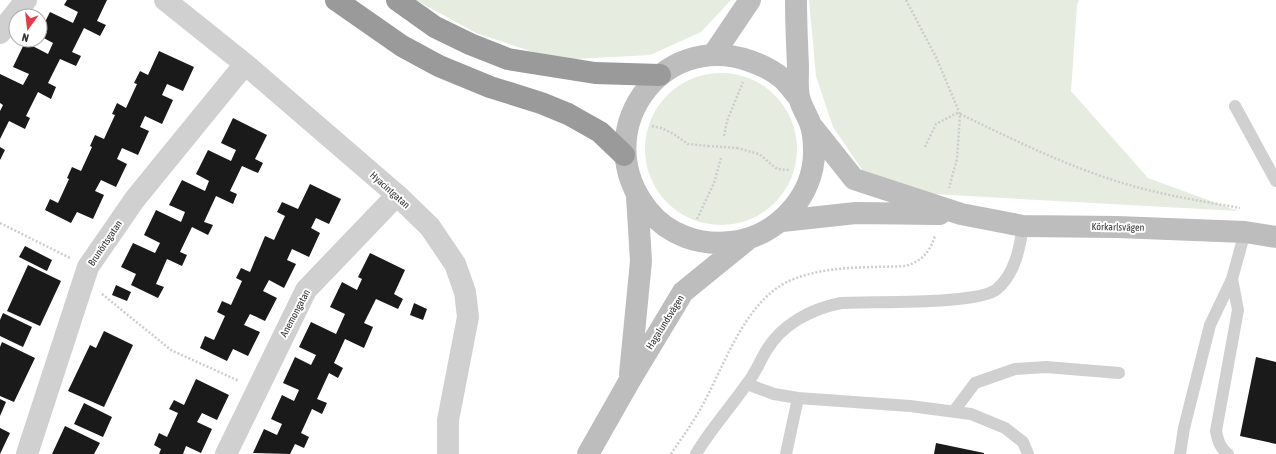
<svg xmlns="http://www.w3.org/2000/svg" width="1276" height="454" font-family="'Asap Condensed',sans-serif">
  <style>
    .green { fill: #e6ecdf }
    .building { fill: #1a1a1a }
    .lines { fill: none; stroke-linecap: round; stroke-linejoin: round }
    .path { stroke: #cdcdcd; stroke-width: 2.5; stroke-dasharray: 2 2; stroke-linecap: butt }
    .lane { stroke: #d0d0d0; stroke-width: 12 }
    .street { stroke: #d0d0d0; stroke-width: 22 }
    .secondary { stroke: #bdbdbd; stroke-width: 22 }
    .highway { stroke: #9a9a9a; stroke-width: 22 }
    .path-bridge { stroke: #cdcdcd; stroke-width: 2.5; stroke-dasharray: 2 2; stroke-linecap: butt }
    .labels { text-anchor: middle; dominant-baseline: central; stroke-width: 4; stroke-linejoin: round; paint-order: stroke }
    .street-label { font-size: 10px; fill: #333; stroke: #fff }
  </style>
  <rect width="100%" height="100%" fill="#fff"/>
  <path class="green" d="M416,0H731L701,32L650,55L557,60L476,33Z
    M809,0H1079L1077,5L1071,91L1148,178L1238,211L933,194L863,171L833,127L816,76Z
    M645 149a76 76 0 1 1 152 0a76 76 0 1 1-152 0Z"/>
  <path class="building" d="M67,0H107L97,21L106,25L100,36L84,28L72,52L81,56L76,66L60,59L48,83L56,87L51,99L38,92L26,116L30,118L25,129L9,121L0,139V111L3,105L0,103V74L23,85L29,74L13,67L25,42L48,54L53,43L40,36V32L50,12L73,23L78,12L64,5Z
    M159,51L194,67L183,91L167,84L162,95L173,100L162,124L145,116L140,127L149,131L138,155L122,148L117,159L127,164L116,187L101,180L95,191L104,195L93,219L77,212L71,223L45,210L50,199L58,203L69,179L67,178L72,167L81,171L92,147L90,146L95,135L104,139L115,115L112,114L117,103L126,108L137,84L134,83L140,71L148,75Z
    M233,118L267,135L255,159L263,163L258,173L242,166L230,191L237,194L233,204L216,196L204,222L213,225L208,235L192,227L180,252L187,255L182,266L167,259L156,284L164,287L158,298L131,285L136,274L121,267L133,243L155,253L160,243L144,235L156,210L181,222L185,212L169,205L182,180L205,191L209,181L196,174L208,150L231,161L236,150L221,143Z
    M0,147L5,150L0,160Z
    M310,184L341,199L329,224L316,218L311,228L320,233L309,257L292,249L287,260L296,264L284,288L269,280L263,291L277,298L265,321L250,314L244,325L260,332L248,356L233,349L227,361L200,348L205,336L214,340L225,316L217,312L222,301L231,305L242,281L236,278L241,268L250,272L265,236L274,240L285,216L277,212L282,202L298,209Z
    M25,246L52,260L47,271L19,257Z
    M370,253L405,270L394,294L403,299L398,309L376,299L364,323L373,327L364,348L345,339L334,363L343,368L338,378L329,373L317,399L327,403L322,414L312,409L301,433L309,437L304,448L295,444L290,454L253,453L264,429L277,435L282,424L271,419L282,395L294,401L299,390L283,383L295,357L311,365L316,355L299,347L311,322L336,334L345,314L330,307L342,282L357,290L362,279L358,277Z
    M28,265L61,281L40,326L7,311Z
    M116,285L131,292L127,301L112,295Z
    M414,303L427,309L423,320L410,315Z
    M3,313L32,327L23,347L0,336V320Z
    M104,331L133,345L104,407L68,391L90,345L96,348Z
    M2,342L35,358L14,402L0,396V347Z
    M1256,357L1276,362V444L1240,436Z
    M196,379L229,395L217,420L202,413L197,422L212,429L201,453L186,446L183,454H159L161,449L154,445L159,433L167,437L178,413L169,409L174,400L184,405Z
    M0,399L6,402L0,416Z
    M84,403L112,417L103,437L74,424Z
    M65,426L100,443L94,454H52Z
    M0,428L10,433L0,454Z
    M936,443L984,453V454H934Z"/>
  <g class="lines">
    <path class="path" d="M906,0L936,57L960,114L957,159L949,188
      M960,114C1008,137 1056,161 1107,178C1150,193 1195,200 1240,208
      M652,126L661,128L672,133L688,144L708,146
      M724,136L727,121L743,82
      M925,147L936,124L959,112
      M737,148L759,154L777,169L789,170
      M697,219L714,183L721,158
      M0,223L70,258
      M102,294L171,350L239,381
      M671,454C681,439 692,424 701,408C724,367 744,302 789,281C825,265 867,268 906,266C923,260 929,253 935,236"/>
    <path class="lane" d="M1235,106L1276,181
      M747,384L774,394L798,398L910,406L971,414L1005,428L1023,442L1028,454
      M954,411L975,383L1015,369L1046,367L1119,373
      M696,454C710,430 730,408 746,385C755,374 759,363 766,351C782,324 811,309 841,303C871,301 979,305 997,289C1015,274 1020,247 1023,226
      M786,454L798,398
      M1180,454L1184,428L1210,325L1232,279L1245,232
      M1228,454C1220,448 1218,441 1216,431L1238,310L1232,279"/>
    <path class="street" d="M165,0L245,64L397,195L430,227L455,264L465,292L468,317L448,420V454
      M0,33L26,0
      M27,454L88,267L135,199L245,64
      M226,454L306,290L397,195"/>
    <path class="secondary" d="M796,0C796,22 797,44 798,66C798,76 797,88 799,97C801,106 807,115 810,123C813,131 814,142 814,150C815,197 776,237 731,242C700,246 668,235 648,210C587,135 659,29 750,61C762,65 774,71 783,79C789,85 794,92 799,98
      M713,55L750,0
      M811,125L854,179L961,214L1023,226L1117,227L1245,232L1276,237
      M782,221L856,213L940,214
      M630,374L641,261L637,196
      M588,454L630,380L683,292L747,240"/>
    <path class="highway" d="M336,0L402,46L439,66L490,87L541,103L568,114L600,132L624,155
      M397,0L435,27L470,44L508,59L595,73L660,75"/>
    <path class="path-bridge" d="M708,146L737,148"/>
  </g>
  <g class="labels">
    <g class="street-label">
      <text transform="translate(390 190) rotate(42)">Hyacintgatan</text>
      <text transform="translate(1118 227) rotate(1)">Körkarlsvägen</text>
      <text transform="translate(105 243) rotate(-56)">Brunörtsgatan</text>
      <text transform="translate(295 313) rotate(-62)">Anemongatan</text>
      <text transform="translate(665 322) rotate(-58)">Hagalundsvägen</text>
    </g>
  </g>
  <g transform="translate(28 28) rotate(195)"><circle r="19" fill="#ffffff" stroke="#adadad"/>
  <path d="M0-3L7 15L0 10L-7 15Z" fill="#e63946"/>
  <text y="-6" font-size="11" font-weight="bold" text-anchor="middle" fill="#333333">N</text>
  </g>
</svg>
